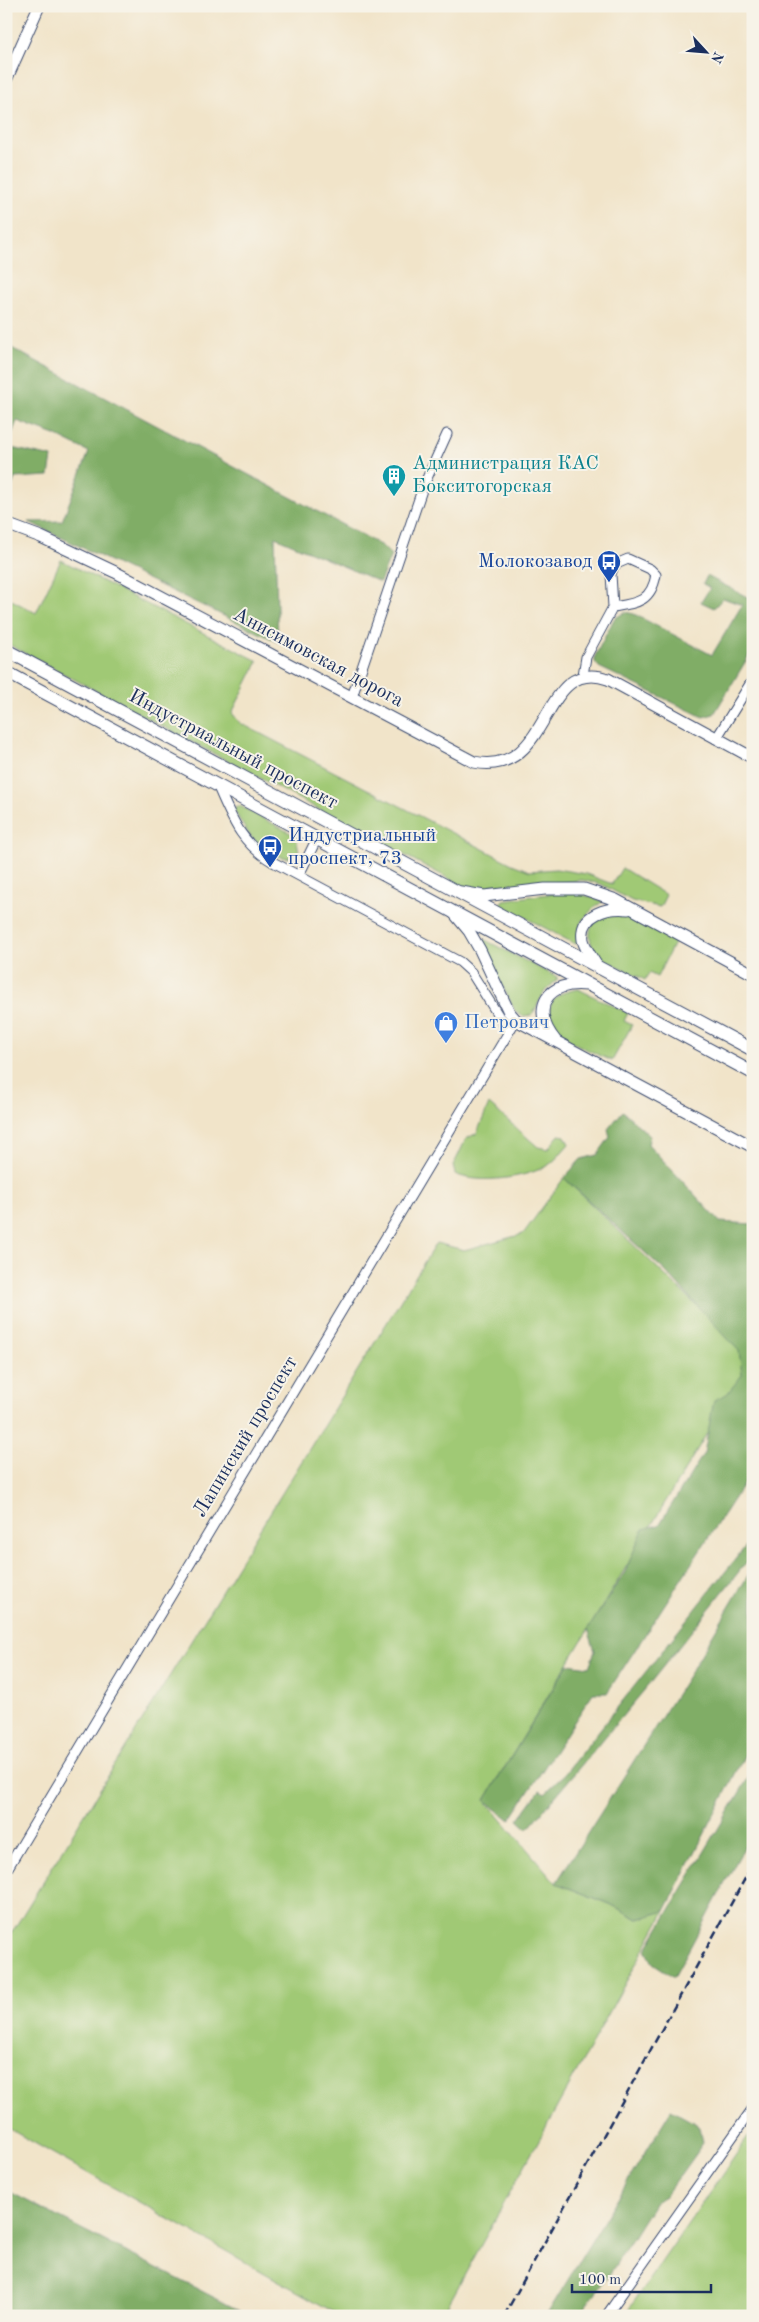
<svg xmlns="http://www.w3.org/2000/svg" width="759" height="2322" font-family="'Old Standard TT',serif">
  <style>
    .green { fill: #a0c975; stroke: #5e7c6a }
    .forest { fill: #80ad66; stroke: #4e6e62 }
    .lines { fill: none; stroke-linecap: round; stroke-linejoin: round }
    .street-casing { stroke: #3b4a6e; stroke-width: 11 }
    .secondary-casing { stroke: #3b4a6e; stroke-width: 13 }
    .primary-casing { stroke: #3b4a6e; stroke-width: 14 }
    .street { stroke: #fff; stroke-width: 9 }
    .secondary { stroke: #fff; stroke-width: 11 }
    .primary { stroke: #fff; stroke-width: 12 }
    .rail { stroke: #1b2f5e; stroke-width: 2.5; stroke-dasharray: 8 4; stroke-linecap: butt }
    .labels { text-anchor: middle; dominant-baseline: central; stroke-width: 4; stroke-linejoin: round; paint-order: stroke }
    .culture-label { font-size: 20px; fill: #0d838f; stroke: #f7f3e8; text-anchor: start }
    .transit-label { font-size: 20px; fill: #164399; stroke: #f7f3e8; text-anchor: end }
    .street-label { font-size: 20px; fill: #1b2f5e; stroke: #f7f3e8 }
    .shop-label { font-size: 20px; fill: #366cbe; stroke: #f7f3e8; text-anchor: start }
  </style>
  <rect width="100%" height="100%" fill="#f7f3e8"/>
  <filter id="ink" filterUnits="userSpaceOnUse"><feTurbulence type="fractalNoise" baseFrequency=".02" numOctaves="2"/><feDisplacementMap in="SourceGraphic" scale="10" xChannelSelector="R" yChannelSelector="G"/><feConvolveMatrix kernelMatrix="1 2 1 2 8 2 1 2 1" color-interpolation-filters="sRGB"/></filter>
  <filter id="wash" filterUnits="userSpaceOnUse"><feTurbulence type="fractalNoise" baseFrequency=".0096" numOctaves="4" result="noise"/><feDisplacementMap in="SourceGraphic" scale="20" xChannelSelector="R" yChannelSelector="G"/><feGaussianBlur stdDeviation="1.12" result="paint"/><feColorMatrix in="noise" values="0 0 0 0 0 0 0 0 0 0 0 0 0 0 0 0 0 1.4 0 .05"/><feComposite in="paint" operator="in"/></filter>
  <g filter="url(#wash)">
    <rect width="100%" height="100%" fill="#f1e4c9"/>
    <path class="green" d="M61,560L258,661L232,713L240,723L512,864L530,871L556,869L586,874L612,884L622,868L666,895L660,907L632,901L601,884L582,880L490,892L472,891L6,643V597L36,613Z
      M236,806H240L296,836L299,852L293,858C262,858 248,835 234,810Z
      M571,891L603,901C587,913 579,920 578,942L575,944L500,904L503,900Z
      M623,913L675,941L657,977L649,973L645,980L598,956C588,945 585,922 602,915C608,913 617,914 623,913Z
      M483,939L557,977V980L545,991L532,1015L522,1016L515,1011L483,947Z
      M578,989L628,1013L624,1021L632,1025L612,1061C593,1051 541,1035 550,1007C555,993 565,992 578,989Z
      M489,1104L538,1147L548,1149L559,1135L565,1136L569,1144C563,1150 557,1159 550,1164C529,1178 478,1185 455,1174L453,1166L466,1139L477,1133Z
      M564,1178L752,1359L485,1800L556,1883L610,1904L638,1919L665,1911L442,2316H341L6,2127V1942L436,1243L464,1250L523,1234Z
      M753,2130V2316H624Z"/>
    <path class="forest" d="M6,345L382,546L391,555L380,582L275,537L278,642L29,522L62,521L89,452L55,435L17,421L7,447L52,457L49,476L15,478L6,502Z
      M707,576L753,600V649L714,714L703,717L599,667L595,662V656L614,619L625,612L634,614L712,655L742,605L723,598L714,608L701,602L710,588L703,584Z
      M623,1111L650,1136L648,1144L720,1222L753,1224V1469L607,1693H593L510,1820L485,1800L568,1664L589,1667L595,1651L588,1629L625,1572L643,1529L659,1525L704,1453L714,1400L727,1394L742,1375L739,1351L666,1272L564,1178L581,1159L597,1155L610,1137L608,1129Z
      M753,1537V1554L646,1688L528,1829L518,1820L540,1790L545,1793L562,1777Z
      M753,1567V1739L665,1911L638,1919L610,1904L556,1883L693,1668Z
      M753,1770V1831L674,1977L653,1963L646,1950Z
      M671,2110L700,2126L703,2143L665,2196L655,2202L611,2272L578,2316H546Z
      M6,2190L250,2316H6Z"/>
  </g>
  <g filter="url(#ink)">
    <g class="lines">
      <g class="street-casing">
        <path id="street" d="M583,675L586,657L613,607L611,574L614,565L628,559L650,569L656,575C651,602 637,603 613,607
          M352,697L423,487L447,434
          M716,739L753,679
          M217,785C232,818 240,843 273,862L460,962L471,972L503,1023L510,1030
          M299,875L317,838
          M6,1871L516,1020
          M606,2316L753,2108"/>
      </g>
      <g class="secondary-casing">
        <path id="secondary" d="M6,80L39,6
          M6,524L41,537L115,572L474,762C554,778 539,655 608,679L753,758
          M461,892L484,896L545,889H584L616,900L753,974
          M454,913L469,931L480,950L509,1012L516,1020L753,1147
          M598,968C593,959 585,949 583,940C579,913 609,907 628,909
          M555,1040C529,1008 548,980 587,985"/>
      </g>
      <g class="primary-casing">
        <path id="primary" d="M6,650L753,1050
          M6,672L753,1073"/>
      </g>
      <use href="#street" class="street"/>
      <use href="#secondary" class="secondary"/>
      <use href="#primary" class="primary"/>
      <path class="rail" d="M504,2316L753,1864"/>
    </g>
  </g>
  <defs>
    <g id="building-pin" transform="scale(1.25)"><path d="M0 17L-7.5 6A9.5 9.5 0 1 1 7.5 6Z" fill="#0f9aa8" stroke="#f7f3e8"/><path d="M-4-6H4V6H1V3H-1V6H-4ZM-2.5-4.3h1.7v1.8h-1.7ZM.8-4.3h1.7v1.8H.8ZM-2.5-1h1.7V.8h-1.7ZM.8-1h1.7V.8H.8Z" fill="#fff"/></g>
    <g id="bus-pin" transform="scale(1.25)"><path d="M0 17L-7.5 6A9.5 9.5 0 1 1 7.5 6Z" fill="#1a4fb4" stroke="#f7f3e8"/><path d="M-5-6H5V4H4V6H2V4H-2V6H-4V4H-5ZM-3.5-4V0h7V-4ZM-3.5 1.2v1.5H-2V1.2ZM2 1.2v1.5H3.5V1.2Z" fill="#fff"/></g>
    <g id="shop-pin" transform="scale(1.25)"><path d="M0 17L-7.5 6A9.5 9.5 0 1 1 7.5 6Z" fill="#3f7fe0" stroke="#f7f3e8"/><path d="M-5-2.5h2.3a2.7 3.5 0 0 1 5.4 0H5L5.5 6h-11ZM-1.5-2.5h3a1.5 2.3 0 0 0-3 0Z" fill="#fff"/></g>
  </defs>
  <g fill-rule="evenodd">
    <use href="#building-pin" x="394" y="476"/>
    <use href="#bus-pin" x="609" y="562"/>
    <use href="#bus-pin" x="270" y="847"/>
    <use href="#shop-pin" x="446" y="1023"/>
  </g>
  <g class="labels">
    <g class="culture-label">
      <text x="412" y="464">Администрация КАС<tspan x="412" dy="23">Бокситогорская</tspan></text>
    </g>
    <g class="transit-label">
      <text x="592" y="562">Молокозавод</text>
      <text x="288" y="836" text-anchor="start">Индустриальный<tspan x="288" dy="23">проспект, 73</tspan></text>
    </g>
    <g class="street-label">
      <text transform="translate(318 658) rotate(28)">Анисимовская дорога</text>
      <text transform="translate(233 750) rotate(28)">Индустриальный проспект</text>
      <text transform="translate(246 1437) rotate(-59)">Лапинский проспект</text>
    </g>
    <g class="shop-label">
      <text x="464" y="1023">Петрович</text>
    </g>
  </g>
  <rect width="759" height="2322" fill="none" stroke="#f7f3e8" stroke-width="25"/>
  <g transform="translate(706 52) rotate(116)" stroke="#f7f3e8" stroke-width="4" paint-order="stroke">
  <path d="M0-4L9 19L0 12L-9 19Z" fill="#1b2f5e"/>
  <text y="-8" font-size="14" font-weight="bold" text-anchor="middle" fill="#1b2f5e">N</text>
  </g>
  <path d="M572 2284v8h139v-8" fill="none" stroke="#1b2f5e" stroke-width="2.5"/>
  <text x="579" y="2284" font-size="15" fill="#1b2f5e" stroke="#f7f3e8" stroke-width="4" paint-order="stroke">100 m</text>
</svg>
